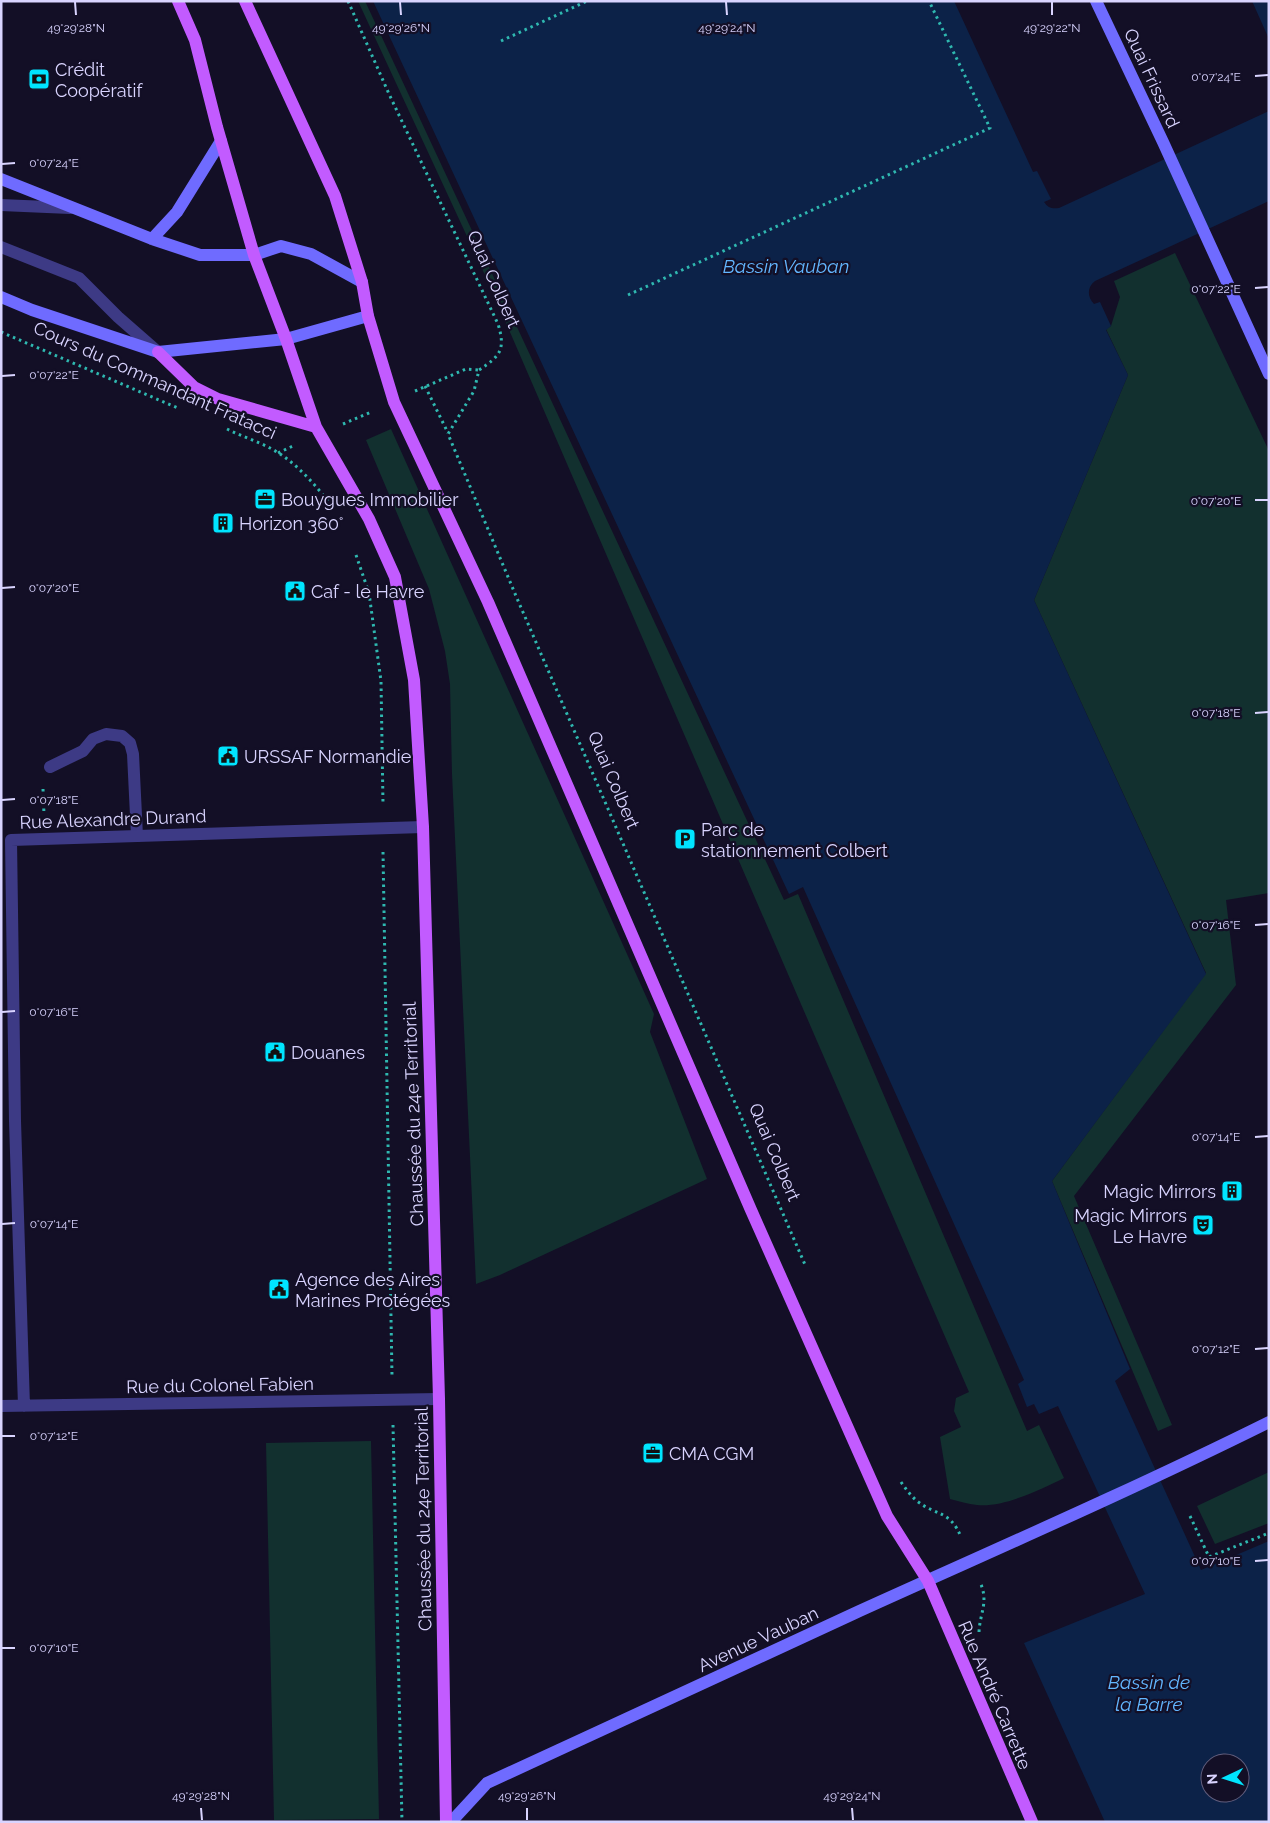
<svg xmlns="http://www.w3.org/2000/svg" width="1270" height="1823" font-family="Raleway,sans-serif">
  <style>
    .green { fill: #12302f }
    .water { fill: #0c2248; fill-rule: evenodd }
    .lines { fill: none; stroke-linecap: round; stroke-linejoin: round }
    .path { stroke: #2fb8b0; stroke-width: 3; stroke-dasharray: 2.5 4; stroke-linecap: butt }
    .lane { stroke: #3d3a85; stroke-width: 12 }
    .street { stroke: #3d3a85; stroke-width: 12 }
    .secondary { stroke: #6f6bff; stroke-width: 12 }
    .primary { stroke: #c25bff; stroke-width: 12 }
    .ticks { fill: none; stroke: #d9d4ff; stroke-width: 2 }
    .labels { text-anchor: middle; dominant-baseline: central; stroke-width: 4.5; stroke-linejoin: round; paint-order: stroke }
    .poi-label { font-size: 18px; fill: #d9d4ff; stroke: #130f26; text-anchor: start }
    .street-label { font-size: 18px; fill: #d9d4ff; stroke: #130f26 }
    .water-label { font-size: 19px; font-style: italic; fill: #62b6ff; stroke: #130f26 }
    .ticks-label { font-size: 12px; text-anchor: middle; fill: #d9d4ff; stroke: #130f26; stroke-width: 4.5; stroke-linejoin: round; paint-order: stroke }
  </style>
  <rect width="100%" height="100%" fill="#130f26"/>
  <path class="green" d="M358,1H365L784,900L798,894L1027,1431L1039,1425L1064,1478C1042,1489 1003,1508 977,1505C968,1504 959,1501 950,1499L940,1437L961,1427L954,1411L956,1398L969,1392L490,286Z
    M1175,253L1269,451V893L1226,900L1236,985L1074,1196L1172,1425L1158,1431L1052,1181L1206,973L1034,600L1128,375L1106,329L1111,326L1120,297L1114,281Z
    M391,429L654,1014L650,1032L707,1179L500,1275L476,1284L452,774L450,684L445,651L429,589L366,440Z
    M371,1441L379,1819L274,1820L266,1443Z
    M1269,1472V1523L1215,1544L1197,1506Z"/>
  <path class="water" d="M373,1H954L1033,172L1037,171L1051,199L1044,202C1048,208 1052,209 1059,208L1269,111V201L1095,281C1087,287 1087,297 1094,304L1100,302L1111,326L1106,330L1128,375L1034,600L1206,974L1052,1181L1130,1369L1115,1381L1201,1570L1269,1541V1822H1105L1024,1643L1145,1594L1058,1406L1039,1414L1034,1404L1027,1407L1018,1384L1024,1380L803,887L789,894ZM1210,1763H1240V1793H1210Z
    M1252,1H1269V39Z"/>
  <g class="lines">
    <path class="path" d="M348,1L389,94L498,324C506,350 500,356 479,370L474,391L448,434L516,596L806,1267
      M501,41L587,1
      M628,295L990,128L929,1
      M1,332L180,409
      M425,386L448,433
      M415,391L466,369L479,370
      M343,424L371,412
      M227,429C241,436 257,441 270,448C293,460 312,481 328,501
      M278,453L293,446
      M356,555L369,593L381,681L383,804
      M43,789L44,815
      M383,852L392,1376
      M393,1425L402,1822
      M901,1482C906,1489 911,1496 917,1501C936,1516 950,1510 961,1537
      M1190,1516L1209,1557L1269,1533
      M979,1632C980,1612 989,1602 980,1582"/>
    <path class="lane" d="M1,205L70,208
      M1,247L79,278L118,317L158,352
      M50,767L83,751L93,739L106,734L122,736L130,743L133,754L137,836"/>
    <path class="street" d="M1,1406L439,1399
      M24,1406L15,1121L11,840L423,827"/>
    <path class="secondary" d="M1096,1L1163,142L1269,374
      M1,179L152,239L200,255H254L281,246L311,254L362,282
      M152,239L177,212L221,141
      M1,297L32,310L158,352L286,339L368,316
      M451,1822L487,1783C609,1727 730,1670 853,1614C992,1551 1132,1490 1269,1422"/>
    <path class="primary" d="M178,1L195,40L217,127L254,255L286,339L316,427L369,519L395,577L414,680L423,827L439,1399L446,1822
      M245,1L335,196L362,282L368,316L394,402L488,602L751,1210L887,1516L928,1581L1032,1822
      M158,352L194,387L218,399L316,427"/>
  </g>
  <path class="ticks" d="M75,2L76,15M400,2L401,15M726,2L727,15M1052,2V15M1255,76L1268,75M2,164L15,163M1255,288L1268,287M2,376L15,375M1255,500H1268M2,588L15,587M1255,713L1268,712M2,800L15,799M1255,925L1268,924M2,1012L15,1011M1255,1137L1268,1136M2,1224L15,1223M1255,1349L1268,1348M2,1436H15M1255,1561L1268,1560M2,1648H15M201,1808L202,1820M527,1808V1820M852,1808L853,1820"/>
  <defs>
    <g id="bank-square" transform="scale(1.125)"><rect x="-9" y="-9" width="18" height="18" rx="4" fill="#00e5ff" stroke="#130f26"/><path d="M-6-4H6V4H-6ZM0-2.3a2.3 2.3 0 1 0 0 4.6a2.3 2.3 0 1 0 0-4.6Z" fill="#111"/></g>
    <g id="office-square" transform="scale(1.125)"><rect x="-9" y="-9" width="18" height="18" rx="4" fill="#00e5ff" stroke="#130f26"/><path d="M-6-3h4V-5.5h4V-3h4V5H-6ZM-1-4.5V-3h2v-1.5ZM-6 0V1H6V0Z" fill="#111"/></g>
    <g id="building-square" transform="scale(1.125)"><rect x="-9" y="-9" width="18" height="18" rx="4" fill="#00e5ff" stroke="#130f26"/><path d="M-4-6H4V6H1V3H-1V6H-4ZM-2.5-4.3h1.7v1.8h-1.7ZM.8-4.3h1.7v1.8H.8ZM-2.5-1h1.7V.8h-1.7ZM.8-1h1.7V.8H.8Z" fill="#111"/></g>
    <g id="civic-square" transform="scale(1.125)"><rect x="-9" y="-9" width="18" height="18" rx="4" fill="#00e5ff" stroke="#130f26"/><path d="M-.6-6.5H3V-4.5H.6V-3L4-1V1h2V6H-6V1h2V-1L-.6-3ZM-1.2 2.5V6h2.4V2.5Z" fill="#111"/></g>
    <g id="parking-square" transform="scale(1.125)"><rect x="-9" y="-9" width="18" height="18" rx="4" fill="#00e5ff" stroke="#130f26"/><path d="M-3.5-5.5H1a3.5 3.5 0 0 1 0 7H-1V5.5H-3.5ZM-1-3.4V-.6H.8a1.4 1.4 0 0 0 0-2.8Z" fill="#111"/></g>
    <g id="theatre-square" transform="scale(1.125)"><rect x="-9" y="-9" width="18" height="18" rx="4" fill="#00e5ff" stroke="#130f26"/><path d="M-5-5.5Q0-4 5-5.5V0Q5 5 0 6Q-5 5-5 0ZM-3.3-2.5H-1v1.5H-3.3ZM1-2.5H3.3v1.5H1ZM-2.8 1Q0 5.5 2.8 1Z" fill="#111"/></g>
  </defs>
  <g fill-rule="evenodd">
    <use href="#bank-square" x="39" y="79"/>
    <use href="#office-square" x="265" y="499"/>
    <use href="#building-square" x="223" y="523"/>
    <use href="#civic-square" x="295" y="591"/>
    <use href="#civic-square" x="228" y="756"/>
    <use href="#parking-square" x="685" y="839"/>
    <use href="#civic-square" x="275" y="1052"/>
    <use href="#building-square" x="1232" y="1191"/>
    <use href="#theatre-square" x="1203" y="1225"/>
    <use href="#civic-square" x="279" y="1289"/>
    <use href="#office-square" x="653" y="1453"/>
  </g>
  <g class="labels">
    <g class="poi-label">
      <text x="55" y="69">Crédit<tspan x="55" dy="21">Coopératif</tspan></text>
      <text x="281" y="499">Bouygues Immobilier</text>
      <text x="239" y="523">Horizon 360°</text>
      <text x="311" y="591">Caf - le Havre</text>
      <text x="244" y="756">URSSAF Normandie</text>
      <text x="701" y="829">Parc de<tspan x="701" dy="21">stationnement Colbert</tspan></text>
      <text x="291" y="1052">Douanes</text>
      <text x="1216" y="1191" text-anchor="end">Magic Mirrors</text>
      <text x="1187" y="1215" text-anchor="end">Magic Mirrors<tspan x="1187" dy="21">Le Havre</tspan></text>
      <text x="295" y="1279">Agence des Aires<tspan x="295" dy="21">Marines Protégées</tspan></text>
      <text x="669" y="1453">CMA CGM</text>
    </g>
    <g class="street-label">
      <text transform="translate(1152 78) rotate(65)">Quai Frissard</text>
      <text transform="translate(494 279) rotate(66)">Quai Colbert</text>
      <text transform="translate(155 380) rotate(24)">Cours du Commandant Fratacci</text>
      <text transform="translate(614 780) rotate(67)">Quai Colbert</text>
      <text transform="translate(113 819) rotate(-2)">Rue Alexandre Durand</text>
      <text transform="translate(413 1114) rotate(-92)">Chaussée du 24e Territorial</text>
      <text transform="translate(775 1152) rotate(67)">Quai Colbert</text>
      <text transform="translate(220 1385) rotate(-1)">Rue du Colonel Fabien</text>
      <text transform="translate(423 1519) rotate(-91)">Chaussée du 24e Territorial</text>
      <text transform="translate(758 1639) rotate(-25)">Avenue Vauban</text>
      <text transform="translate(995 1695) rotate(67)">Rue André Carrette</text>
    </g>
    <g class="water-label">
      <text x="786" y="266">Bassin Vauban</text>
      <text x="1149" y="1682">Bassin de<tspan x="1149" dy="22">la Barre</tspan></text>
    </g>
  </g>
  <g class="ticks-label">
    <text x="76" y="32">49°29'28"N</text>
    <text x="401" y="32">49°29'26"N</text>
    <text x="727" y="32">49°29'24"N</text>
    <text x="1052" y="32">49°29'22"N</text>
    <text x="1216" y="81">0°07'24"E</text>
    <text x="54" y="167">0°07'24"E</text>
    <text x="1216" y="293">0°07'22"E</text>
    <text x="54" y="379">0°07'22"E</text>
    <text x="1216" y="505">0°07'20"E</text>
    <text x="54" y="592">0°07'20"E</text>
    <text x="1216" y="717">0°07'18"E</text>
    <text x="54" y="804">0°07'18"E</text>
    <text x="1216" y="929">0°07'16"E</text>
    <text x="54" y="1016">0°07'16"E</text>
    <text x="1216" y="1141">0°07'14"E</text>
    <text x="54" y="1228">0°07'14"E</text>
    <text x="1216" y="1353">0°07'12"E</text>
    <text x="54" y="1440">0°07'12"E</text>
    <text x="1216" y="1565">0°07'10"E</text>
    <text x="54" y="1652">0°07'10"E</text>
    <text x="201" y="1800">49°29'28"N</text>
    <text x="527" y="1800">49°29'26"N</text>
    <text x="852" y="1800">49°29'24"N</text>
  </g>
  <rect width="1270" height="1823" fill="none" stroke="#d9d4ff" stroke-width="5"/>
  <g transform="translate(1225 1778) rotate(266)"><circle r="24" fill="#130f26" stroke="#625e7d"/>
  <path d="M0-4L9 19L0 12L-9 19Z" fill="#00e5ff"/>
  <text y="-8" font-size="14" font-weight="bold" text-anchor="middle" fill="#d9d4ff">N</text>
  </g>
</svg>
